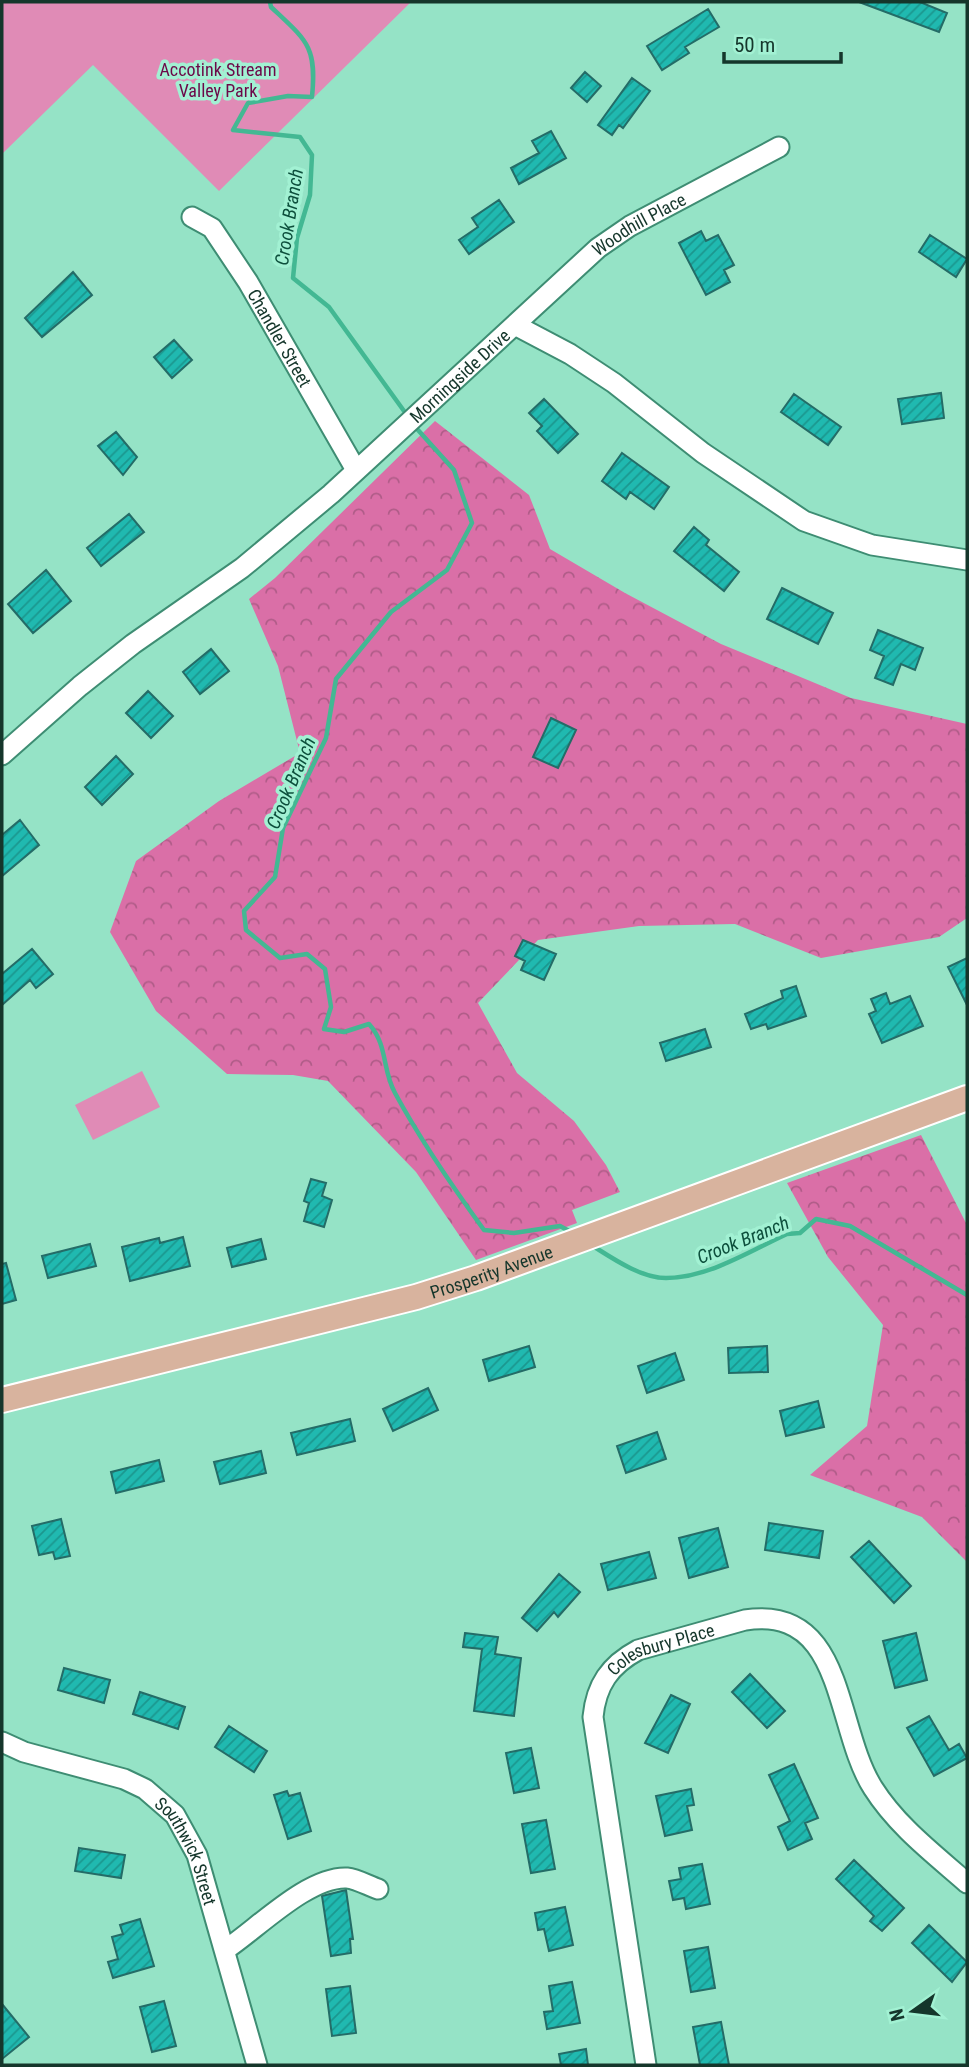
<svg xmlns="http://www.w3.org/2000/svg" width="969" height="2067" font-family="'Roboto Condensed',sans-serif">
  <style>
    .forest { fill: url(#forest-crowns) }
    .park { fill: #e08bb6 }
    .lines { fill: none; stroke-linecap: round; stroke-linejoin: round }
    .stream { stroke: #43b893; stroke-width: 4.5 }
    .building { fill: url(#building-hatch); stroke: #246c67; stroke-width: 2 }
    .minor-casing { stroke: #3e8d73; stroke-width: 23 }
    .major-casing { stroke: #fff; stroke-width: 28 }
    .minor { stroke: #fff; stroke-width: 19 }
    .major { stroke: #d8b39e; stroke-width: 24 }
    .labels { text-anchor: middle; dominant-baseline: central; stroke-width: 7; stroke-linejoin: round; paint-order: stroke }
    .park-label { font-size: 18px; fill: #6c0848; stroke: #a2f1d3 }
    .street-label { font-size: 18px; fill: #15362b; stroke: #a2f1d3 }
    .water-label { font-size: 19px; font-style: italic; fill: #0d4f3c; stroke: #a2f1d3 }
  </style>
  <defs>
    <pattern id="forest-crowns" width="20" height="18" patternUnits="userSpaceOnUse" patternTransform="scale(1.75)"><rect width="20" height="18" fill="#da6fa7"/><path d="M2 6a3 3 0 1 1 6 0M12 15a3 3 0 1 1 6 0" fill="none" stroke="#b05c88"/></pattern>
    <pattern id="building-hatch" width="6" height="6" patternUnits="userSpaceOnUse" patternTransform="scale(1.75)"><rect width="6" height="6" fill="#20b9b0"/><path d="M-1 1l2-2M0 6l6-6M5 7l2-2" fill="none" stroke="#1b978f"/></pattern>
  </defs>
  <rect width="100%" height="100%" fill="#95e3c6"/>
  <path class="forest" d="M435,421L529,495L550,549L625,593L721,644L851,698L967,724V918L939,937L821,958L735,924L639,926L538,940L478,1003L517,1073L574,1121L606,1165L620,1192L572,1210L577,1223L476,1260L416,1172L328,1081L293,1075L227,1074L156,1011L110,932L136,861L219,801L300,753L278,666L249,599L275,578Z
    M921,1135L967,1225V1562L922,1517L810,1475L867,1426L883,1325L828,1257L787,1183Z"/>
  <path class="park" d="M2,2H411L219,191L93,65L2,154Z
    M142,1071L160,1107L93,1140L75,1105Z"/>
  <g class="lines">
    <path class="stream" d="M270,2L271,7C307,41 317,46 312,97L288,96L248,103L233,130L300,137L312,155L310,195L297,238L293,278L329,307L404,411
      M418,430L454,470L472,523L447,570L391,612L336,679L326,738L283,828L275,877L244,911L246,930L280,958L307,954L325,969L331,1007L324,1029L344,1032L369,1024C388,1045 382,1070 395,1093C421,1141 452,1186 484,1230L514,1233L560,1226L569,1231
      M596,1248C615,1260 642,1278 666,1278C708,1278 750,1251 787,1234L800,1233L816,1219L850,1226L967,1295"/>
  </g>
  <path class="building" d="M859,2H920L947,13L939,32Z
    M708,9L719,27L685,47L689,53L662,70L647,46Z
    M585,72L601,86L587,102L571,88Z
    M632,78L650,91L623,128L619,125L612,135L598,125Z
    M551,131L566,158L519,184L511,168L539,153L532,141Z
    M499,200L514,222L469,254L459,240L478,227L472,218Z
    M701,231L706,241L718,235L734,265L724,270L730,282L706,295L679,243Z
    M930,235L967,259L956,277L919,252Z
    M73,272L92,295L42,337L25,318Z
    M174,340L192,360L172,378L154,357Z
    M941,393L944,418L902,424L898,399Z
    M794,394L841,427L828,445L781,412Z
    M544,399L578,434L558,453L537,431L542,426L529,413Z
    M116,432L137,457L123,475L98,446Z
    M622,453L669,487L654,509L630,492L626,499L602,481Z
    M129,514L144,532L101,566L87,548Z
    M694,527L709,540L706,545L739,572L724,591L674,551Z
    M46,570L71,601L33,633L8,604Z
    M782,588L833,613L818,644L767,619Z
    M878,630L923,648L915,670L901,664L893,685L875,678L884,656L870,650Z
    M211,649L229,671L200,694L183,672Z
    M148,691L173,716L151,738L126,713Z
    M551,718L576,730L558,768L533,757Z
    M116,756L133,774L102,805L85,787Z
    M20,820L39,845L2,876V835Z
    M523,940L556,954L544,980L521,970L525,961L515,956Z
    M32,949L53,974L36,988L30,980L2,1005V974Z
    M967,958V1005L948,967Z
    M796,986L806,1016L768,1029L766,1024L751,1029L745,1014L783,998L781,991Z
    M886,993L890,1004L910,996L923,1026L882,1043L869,1014L876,1011L871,999Z
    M705,1029L711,1047L666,1061L660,1043Z
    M311,1179L326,1183L322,1196L332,1200L324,1227L304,1221L309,1203L304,1201Z
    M183,1237L190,1266L130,1281L122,1247L159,1238L160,1243Z
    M261,1239L266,1259L232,1267L227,1248Z
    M90,1244L96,1266L48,1278L42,1256Z
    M6,1263L16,1300L2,1304V1264Z
    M529,1346L535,1367L489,1381L483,1360Z
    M767,1346L768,1372L729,1373L728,1348Z
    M675,1353L684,1380L647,1393L638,1366Z
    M428,1388L438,1410L393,1431L383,1409Z
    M818,1401L824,1427L786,1436L780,1411Z
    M350,1419L355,1441L297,1455L291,1433Z
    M657,1432L666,1459L626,1473L617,1446Z
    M261,1451L266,1473L220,1484L214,1462Z
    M159,1460L164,1481L116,1493L111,1472Z
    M61,1519L70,1556L55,1559L53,1552L39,1555L32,1526Z
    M769,1523L823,1531L819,1558L765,1550Z
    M718,1528L728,1567L689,1578L679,1538Z
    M869,1541L911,1586L894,1603L851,1557Z
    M649,1552L656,1578L608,1590L601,1564Z
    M559,1574L580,1592L558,1617L554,1612L537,1631L522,1618Z
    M465,1633L498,1637L495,1654L521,1658L514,1716L474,1711L482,1649L463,1647Z
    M916,1633L927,1680L895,1688L883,1641Z
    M64,1668L110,1680L104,1703L58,1690Z
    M750,1674L785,1711L767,1728L732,1692Z
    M140,1692L185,1707L178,1729L133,1714Z
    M671,1695L690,1704L668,1753L645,1743Z
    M929,1716L949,1750L959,1744L967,1758L934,1776L907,1728Z
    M229,1726L267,1751L254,1772L215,1747Z
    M531,1748L539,1788L514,1793L506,1753Z
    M794,1764L818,1818L805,1823L812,1839L788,1850L778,1827L790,1821L769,1775Z
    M691,1789L694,1805L687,1806L692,1830L665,1836L656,1796Z
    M287,1791L289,1796L300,1793L311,1831L288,1839L274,1795Z
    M546,1820L555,1869L531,1873L522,1824Z
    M79,1848L125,1855L121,1878L75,1871Z
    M854,1860L904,1908L882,1931L870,1921L874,1916L836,1879Z
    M702,1864L710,1904L686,1909L684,1898L673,1900L669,1881L681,1879L679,1868Z
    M346,1890L353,1939H350L351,1953L331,1956L322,1896Z
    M565,1907L573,1945L549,1951L544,1929L538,1930L535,1913Z
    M140,1919L154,1966L113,1978L108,1962L118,1959L112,1937L123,1934L120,1925Z
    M929,1925L967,1962L952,1982L912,1943Z
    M708,1947L715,1988L691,1992L684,1951Z
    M572,1982L580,2023L547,2029L544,2012L553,2011L549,1986Z
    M350,1986L356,2033L332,2036L326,1989Z
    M164,2001L176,2046L152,2052L140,2007Z
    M2,2004L29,2037L2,2059Z
    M721,2022L729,2065H700L693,2027Z
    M586,2049L588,2065H561L559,2054Z"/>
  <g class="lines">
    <g class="minor-casing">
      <g id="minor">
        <path id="s1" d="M192,217L212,228L248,282L356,470"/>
        <path d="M515,325L570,354L614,383L703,453L804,521L872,545L967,560"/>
        <path id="s2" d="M2,755L80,686L133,644L242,568L331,494L598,248L630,226L779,147"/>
        <path id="s3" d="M2,1742L24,1752L124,1779L145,1789L175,1815L197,1855L257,2065"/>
        <path d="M225,1950C257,1929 308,1876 347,1878C357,1879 369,1886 378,1889"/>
        <path id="s4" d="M646,2065L593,1717C596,1685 610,1665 638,1650L745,1620C846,1605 834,1727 873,1788C897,1826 934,1854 967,1883"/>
      </g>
    </g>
    <g class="major-casing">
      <g id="major">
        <path id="s5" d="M2,1400L416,1297L476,1278L967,1098"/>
      </g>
    </g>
    <use href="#minor" class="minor"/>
    <use href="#major" class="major"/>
  </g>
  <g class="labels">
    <g class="park-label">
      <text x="218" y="69">Accotink Stream<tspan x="218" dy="21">Valley Park</tspan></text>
    </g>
    <g class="street-label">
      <text stroke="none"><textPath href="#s2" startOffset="831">Woodhill Place</textPath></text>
      <text stroke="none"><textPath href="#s1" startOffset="152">Chandler Street</textPath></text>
      <text stroke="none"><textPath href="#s2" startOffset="595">Morningside Drive</textPath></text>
      <text stroke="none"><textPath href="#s5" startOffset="506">Prosperity Avenue</textPath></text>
      <text stroke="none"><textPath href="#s4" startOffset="458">Colesbury Place</textPath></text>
      <text stroke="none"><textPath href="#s3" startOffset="228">Southwick Street</textPath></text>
    </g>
    <g class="water-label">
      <text transform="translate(289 217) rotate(-81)">Crook Branch</text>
      <text transform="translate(291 783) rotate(-67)">Crook Branch</text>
      <text transform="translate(743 1240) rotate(-22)">Crook Branch</text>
    </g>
  </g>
  <rect width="969" height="2067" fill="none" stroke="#15362b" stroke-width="7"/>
  <g transform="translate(913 2011) rotate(256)" stroke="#a2f1d3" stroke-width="5" paint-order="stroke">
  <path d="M0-5L12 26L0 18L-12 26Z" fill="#15362b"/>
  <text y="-10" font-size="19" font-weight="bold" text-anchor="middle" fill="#15362b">N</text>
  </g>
  <path d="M724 52v10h117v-10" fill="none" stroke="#15362b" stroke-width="3.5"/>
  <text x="734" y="52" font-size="21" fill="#15362b" stroke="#a2f1d3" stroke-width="5" paint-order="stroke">50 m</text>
</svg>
